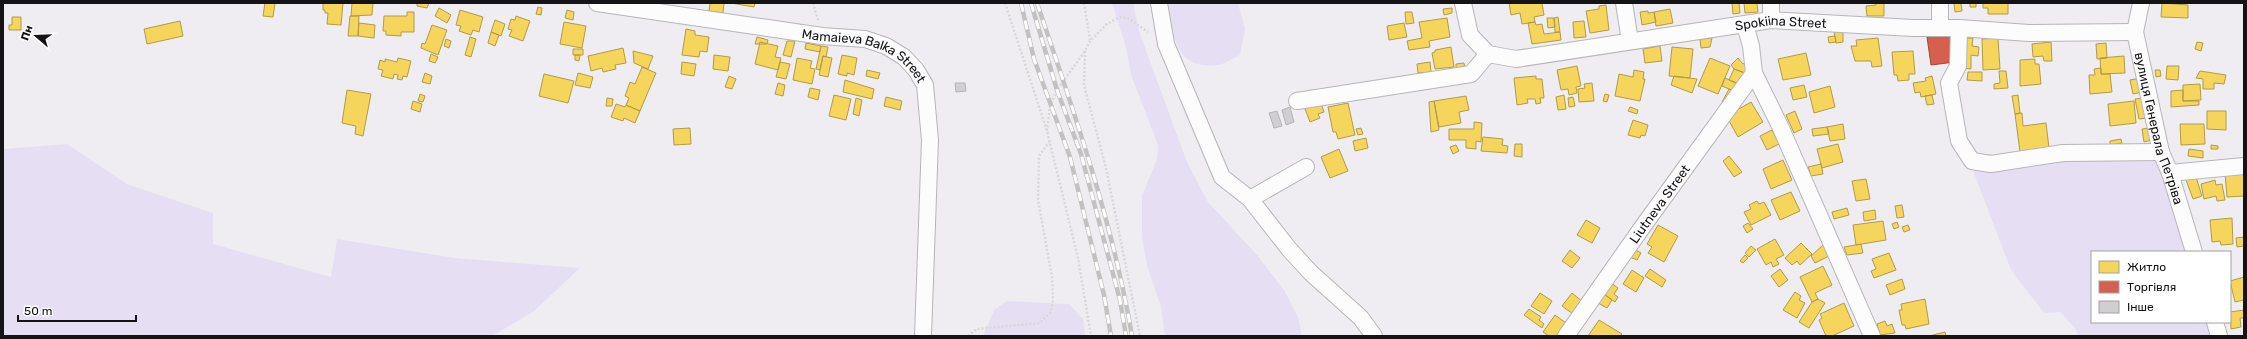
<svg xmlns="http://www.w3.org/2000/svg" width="2247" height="339" font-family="Rubik,sans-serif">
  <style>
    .green { fill: #e6dff3 }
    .homes { fill: #f6d55c; stroke: #b29b47 }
    .shops { fill: #d6604d; stroke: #9c493c }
    .building { fill: #d0ced1; stroke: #b5b3b7 }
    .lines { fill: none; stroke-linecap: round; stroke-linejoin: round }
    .minor-casing { stroke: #b7b5b9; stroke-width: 18 }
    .path { stroke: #d8d8d8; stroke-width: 2.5; stroke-dasharray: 2 2; stroke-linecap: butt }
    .minor { stroke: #fdfcfd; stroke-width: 16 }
    .rail-casing { stroke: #c2c2c2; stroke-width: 4.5 }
    .rail { stroke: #fff; stroke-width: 3; stroke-dasharray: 9; stroke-linecap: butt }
    .labels { text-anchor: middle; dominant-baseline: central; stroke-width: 4; stroke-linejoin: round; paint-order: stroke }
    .street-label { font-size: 13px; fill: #141316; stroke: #fff }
  </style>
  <rect width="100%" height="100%" fill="#efedf2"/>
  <path class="green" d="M1112,3H1133L1140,34L1187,162L1208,202L1257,255L1284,290L1298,317L1302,336H1165L1161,307L1147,266L1142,238V196L1157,159L1158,145L1131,75L1126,47Z
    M1163,3H1238L1245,29L1240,55C1233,58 1225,64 1218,65C1208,67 1193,65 1185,57C1176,48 1167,16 1163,3Z
    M67,144L127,184L213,213V244L331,277L337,239L455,258L580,268L533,312L492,336H3V149Z
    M2141,158L2161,161L2191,252H2092V322H2212L2216,336H2079L2075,328L2060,312L2044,313L2011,270L1972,168L2024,162Z
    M1007,301L1069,304L1083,319L1085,336H983L994,310Z"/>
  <path class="homes" d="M265,3H275L273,17L263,16Z
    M323,3H343L341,25L327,24L328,13H325V10H323Z
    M352,3H373L372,15L351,16Z
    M417,3H429L427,8L417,6Z
    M710,3H724L723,13L709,11Z
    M731,3H755L754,7Z
    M1509,3H1542L1544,15L1534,17L1535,22L1522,24L1520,13L1511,15Z
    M1732,3H1739L1740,13L1733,14Z
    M1744,3H1757L1758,12L1745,13Z
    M1876,3H1884V16H1867L1866,6L1876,5Z
    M1954,3H1961L1962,11L1955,12Z
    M1970,3H1976V7H1970Z
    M1983,3H2008V14H1988V8H1983Z
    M2162,3L2188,5V18L2161,17Z
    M1606,5L1609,30L1590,33L1586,11L1599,9V6Z
    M538,7L542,8L541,15L536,14Z
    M439,8L451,15L447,23L435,16Z
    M1452,8V13L1444,15L1443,9Z
    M1670,9L1673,23L1656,26L1654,12Z
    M460,10L483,17L479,32L473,30L471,35L459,31L461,26L456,25Z
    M567,10L574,12L573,20L565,18Z
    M1648,11V13L1654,12L1656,22L1642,25L1640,12Z
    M407,12H414V32H401V36L386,35V31H383L384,16H407Z
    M1405,12H1412L1414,23L1406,24Z
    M350,16H359L358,36H348Z
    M516,16L530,21L523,41L509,36L512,30L508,29L511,19L515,20Z
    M12,17H21V30H9V25H12Z
    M1558,17L1560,32H1555L1554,18Z
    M1447,18L1450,37L1429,41L1430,47L1409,50L1407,41L1422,38L1419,22Z
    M1547,18H1554L1555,27L1548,28Z
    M495,20L505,24L501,36L491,32Z
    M180,21L183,36L147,44L144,29Z
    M1584,21L1586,37L1574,38L1573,22Z
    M564,22L586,26L582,48L560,44Z
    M1535,22L1536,25L1542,24L1544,34L1560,32L1561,40L1532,44L1528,23Z
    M359,23L375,25L374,38L358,36Z
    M1404,23L1407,37L1389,40L1387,26Z
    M432,25L447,30L438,55L421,48L422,43L425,44Z
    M686,29L695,31V35L709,37L707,52L700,51L699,57L682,55Z
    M1834,31L1843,32V42L1836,43Z
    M491,32L499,35L495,46L488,43Z
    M1835,36L1836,42L1829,43L1828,37Z
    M470,37L476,39L471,57L465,55Z
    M757,37L768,40L767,44H755Z
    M1712,38L1710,47L1701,48L1700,39Z
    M1878,38L1882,66L1872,67L1871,61H1855L1851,46H1857L1856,40Z
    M1967,38H1973L1972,46L1979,47L1978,56L1971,55V69L1962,68L1964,41Z
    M1998,38L2000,69L1983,70L1982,39Z
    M446,39L451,41L449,48L444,46Z
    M787,41H795L791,57L783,55Z
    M760,42L778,46L775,57L781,58L778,70L755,64Z
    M2051,42L2052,61H2044L2043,56L2033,57L2032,44Z
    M2197,42L2203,43L2201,51L2195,49Z
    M806,43L821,46L820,52L805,49Z
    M2106,43L2107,58L2097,59L2096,44Z
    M821,46L828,47L826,57L823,56L820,70L816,69Z
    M1660,46L1662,61L1645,63L1643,49Z
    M1451,47L1454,67L1435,69L1432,53L1435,52V50Z
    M1672,47L1693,49L1690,78L1669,76Z
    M623,48L626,63L615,65L616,69L603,72L602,68L591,71L588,56Z
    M573,49H583V55H573Z
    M633,51L653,56L648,69L634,63Z
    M1913,51L1915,74H1909V80L1898,81L1897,75H1894L1892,52Z
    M1806,53L1811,75L1783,80L1778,59Z
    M431,54L438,57L435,63L429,61Z
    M575,55H580L579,61L575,60Z
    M714,55L730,57L728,71L713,69Z
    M842,55L857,58L854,75L847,73V76L838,74Z
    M823,56L832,58L828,77L819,75Z
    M2124,56L2125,73L2101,74L2100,58Z
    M398,58L411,61L407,77L403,76L402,80L397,79L398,75L394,74L393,79L381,76L383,70L378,69L380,60L385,62V59L397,62Z
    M797,58L812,61L810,68L815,69L812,84L793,80Z
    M1710,58L1730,66L1718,94L1698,86Z
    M1738,58L1743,64L1748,61L1745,73L1734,69L1731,65Z
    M2035,59V64H2039L2041,84L2020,86V60Z
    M682,62L696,64L694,76L681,74Z
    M780,62L790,64L786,79L776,77Z
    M1430,62L1431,72L1418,73L1417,64Z
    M1464,63L1465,70L1456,71V64Z
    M1577,66L1581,86L1576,87L1577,93L1569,95L1568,89L1561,90L1557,70Z
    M2167,66H2179L2178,80L2166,79Z
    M642,67L656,73L640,111L626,105L629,98L625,96L630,82L635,84Z
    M2101,68V74H2110L2112,92L2090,94L2089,75H2095L2094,69Z
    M1734,69L1745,73L1740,85L1729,80Z
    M867,70L880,73L878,79L866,76Z
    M1634,70L1644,72L1643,79H1645L1640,101L1615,96L1619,74L1633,77Z
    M2155,70H2160L2161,76L2156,77Z
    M1999,71H2006L2008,88L1994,89V84L2000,83Z
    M2200,71L2226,75L2224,84L2214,83V89H2203V79L2196,78Z
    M1968,72H1982V81L1967,80Z
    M425,73L432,76L430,84L422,82Z
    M578,73L593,77L590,88L575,85Z
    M544,74L574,81L568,103L539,96Z
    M729,76L736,79L732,89L725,87Z
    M1536,76V79H1542L1544,98H1540L1541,103L1536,104L1535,99H1527L1528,103L1517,105L1514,78Z
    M1674,76L1697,79L1692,93L1671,85Z
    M1932,76L1936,94L1921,97L1920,92L1915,93L1913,83L1926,81L1925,78Z
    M1725,78L1739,84L1736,92L1722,86Z
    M2140,78L2143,92L2133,94L2130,80Z
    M845,80L874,89L872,99L843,92Z
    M778,83L785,85L783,96L775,94Z
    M1592,83L1594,101L1579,102L1578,89L1585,88L1584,84Z
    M2200,84L2201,100L2183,101V85Z
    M1804,85L1807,97L1793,100L1790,88Z
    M1830,86L1835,107L1814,113L1809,92Z
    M810,88L820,90L818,100L808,97Z
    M1729,89L1736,92L1726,105L1722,102Z
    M347,90L371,94L363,136L355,134L356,126L342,123Z
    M2183,90V101H2199V105L2171,107V91Z
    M420,94L425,96L423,102L418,101Z
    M1605,94L1609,95L1607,102L1603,101Z
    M834,95L851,99L846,120L829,116Z
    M1564,95L1566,109L1558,110L1556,97Z
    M1932,95L1934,104L1927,105L1925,96Z
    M2018,95L2020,113L2015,114L2012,96Z
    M1466,96L1469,110L1459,112L1461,123L1439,127L1434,101Z
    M886,97L902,101L900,110L884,106Z
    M1573,97L1575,106L1569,107L1568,98Z
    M607,98L613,99L612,106H606Z
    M856,98L862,100L859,116L853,114Z
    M2144,98L2148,118L2139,119L2135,99Z
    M1320,100L1324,112L1318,114L1320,118L1310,122L1304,106Z
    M413,101L422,104L420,112L411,109Z
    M1434,101L1439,130L1431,132L1429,102Z
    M2134,101L2136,123L2110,126L2108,104Z
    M1751,102L1763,122L1738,137L1728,119L1730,114Z
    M1348,103L1355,135L1338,139L1336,132H1333L1328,107Z
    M616,104L625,107L626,105L640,111L635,123L624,118L623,121L611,117Z
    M1630,107L1638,110L1637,114L1628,111Z
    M1795,111L1802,129L1794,133L1786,115Z
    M2207,111H2226V130L2207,129Z
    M2022,113L2023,126L2046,123L2049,148L2020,152L2015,114Z
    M1633,120L1648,125L1645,136L1641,135L1640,138L1628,135Z
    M1474,122L1482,123L1481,142L1476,141V149L1466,148V140H1449V129H1474Z
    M1843,124L1845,139L1830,141L1827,127Z
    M2180,124H2204L2205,144L2181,145Z
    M1827,127L1829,134L1813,136L1812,129Z
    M690,128L691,144L674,145L673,129Z
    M1361,128L1363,134L1358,135L1356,129Z
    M2150,128L2152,140L2144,142L2142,129Z
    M1772,130L1779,144L1767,150L1760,136Z
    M1483,137L1503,139L1502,145L1508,146L1507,153L1481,151Z
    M1366,138L1368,148L1355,151L1353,141Z
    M2121,139L2122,143L2110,145V141Z
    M1515,144H1522V157L1514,156Z
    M1838,144L1843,162L1822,168L1817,149Z
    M1456,145L1459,151L1453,154L1450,147Z
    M2211,145L2218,146V149H2211Z
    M1339,149L1348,171L1330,178L1321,157Z
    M2189,149L2203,151V158L2188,156Z
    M1729,156L1742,172L1734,177L1723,161Z
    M1783,160L1792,180L1771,189L1763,169Z
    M1821,164L1823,174L1811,176L1808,167Z
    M2244,172V196L2227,197L2225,173Z
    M2196,177L2202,196L2193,199L2186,180Z
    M1866,179L1870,199L1856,201L1852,181Z
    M2215,180L2216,185L2222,184L2225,200L2217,201L2216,196L2204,199L2201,184Z
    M1791,192L1800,211L1780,220L1771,200Z
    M1757,201L1759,204L1764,202L1771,215L1751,225L1744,212L1751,209L1749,205Z
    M1902,205L1904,217L1897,218L1895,206Z
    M1847,208L1849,215L1834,219L1832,212Z
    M1875,210L1876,219L1864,221L1863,212Z
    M2232,218L2233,244L2221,245L2220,241L2212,242L2210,220Z
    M1586,220L1600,228L1592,243L1577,235Z
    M1883,221L1886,240L1856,245L1853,225Z
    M1897,222L1899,227L1894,229L1892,224Z
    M1748,223L1753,229L1747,233L1743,226Z
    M1658,225L1678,236L1664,262L1648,253L1652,247L1647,244Z
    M1908,225L1910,230L1904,232L1902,227Z
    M2244,237V246L2237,247L2236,238Z
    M1775,239L1784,255L1776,259L1779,264L1773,267L1771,262L1766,265L1757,249Z
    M1801,243L1812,254L1800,265L1797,261L1792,265L1785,258Z
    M1861,244L1863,253L1847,255L1844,247Z
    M1823,245L1829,256L1815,263L1811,256Z
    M1751,246L1756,250L1749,257L1745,253Z
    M1634,249L1641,253L1637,260L1630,257Z
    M1570,250L1580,258L1572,268L1562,261Z
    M1889,253L1896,270L1874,278L1871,271L1876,269L1872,259Z
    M1745,255L1748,258L1743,263L1740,261Z
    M1823,266L1832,285L1815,293L1818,299L1812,302L1800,277Z
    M1650,269L1666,280L1662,287L1645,276Z
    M1780,269L1788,280L1779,287L1771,276Z
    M1632,270L1644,278L1636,292L1623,284Z
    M2244,277V300L2235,302L2230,281Z
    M1902,279L1905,289L1890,295L1886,285Z
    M1611,283L1618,288L1614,294L1618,297L1615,302L1604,294Z
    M1795,292L1801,296L1799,300L1805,303L1797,318L1783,310Z
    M1540,293L1552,301L1544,314L1531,306Z
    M1572,293L1583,302L1573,314L1562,306Z
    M1604,294L1612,300L1607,308L1598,303Z
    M1818,299L1825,303L1809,328L1799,322L1812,302Z
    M1925,299L1929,324L1906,329L1905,325H1902L1899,310H1902L1901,304Z
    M1844,303L1854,326L1832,336H1826L1819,320L1822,318L1820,314Z
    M1529,309L1541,317L1539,320L1544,324L1542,328L1524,315Z
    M2244,310V318H2240L2241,327L2231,329L2230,312Z
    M1555,315L1566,323L1556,336H1549L1543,332Z
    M1599,320L1622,334L1620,336H1588Z
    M1885,321L1887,326L1892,324L1895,333L1880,335L1877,324Z
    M1945,332L1946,336H1929Z"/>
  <path class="shops" d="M1951,33L1955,62L1931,65L1927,37Z"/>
  <path class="building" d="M955,83H965L966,91L956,92Z
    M1290,107L1294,122L1286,125L1282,110Z
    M1277,111L1282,126L1274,128L1269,113Z"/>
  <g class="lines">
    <g class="minor-casing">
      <g id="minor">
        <path id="s1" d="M597,3L822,36L865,39L886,46L904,57L916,70L925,85L930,140L923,336"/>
        <path d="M1159,3L1166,44L1222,177L1250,199L1289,249L1311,273L1361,318L1374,336"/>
        <path id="s2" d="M1463,3L1470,35L1488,54L1516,59L1771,20L1913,28H1959L2029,33L2135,32"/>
        <path d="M1624,3L1630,41"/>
        <path d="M1771,3V20"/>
        <path d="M1940,3V27"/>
        <path id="s3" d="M2141,3L2135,32L2161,152L2170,173L2194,252"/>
        <path d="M1959,28L1958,66L1949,83L1959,141L1972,161L1991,164L2063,153L2161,152"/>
        <path d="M1754,73L1780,126L1872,336"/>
        <path d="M1297,101L1471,74L1488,54"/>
        <path d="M2170,173L2244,166"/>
        <path d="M1250,199L1306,167"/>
        <path d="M2215,322L2219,336"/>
        <path id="s4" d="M1566,336L1641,229L1754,73L1751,46L1745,25"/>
      </g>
    </g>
    <path class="path" d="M813,3L818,20
      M1005,3L1047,131L1078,258L1091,336
      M1084,3L1090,40
      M1085,51L1084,85L1106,168L1140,336
      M1047,131L1050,106L1057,90L1085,51L1090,41L1107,24L1120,17L1128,18L1148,32
      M968,336L977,329L1040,323L1051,312L1053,299L1052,277L1038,200L1039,156L1049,142"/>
    <use href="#minor" class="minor"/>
    <g class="rail-casing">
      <path id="rail" d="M1021,3L1034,59L1070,157L1104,295L1111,336
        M1031,3L1057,90L1081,154L1120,300L1126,336
        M1037,3C1074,112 1113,223 1132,336"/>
    </g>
    <use href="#rail" class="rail"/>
  </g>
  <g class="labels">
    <g class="street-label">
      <text stroke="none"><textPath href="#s2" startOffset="355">Spokiina Street</textPath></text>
      <text stroke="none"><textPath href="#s1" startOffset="276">Mamaieva Balka Street</textPath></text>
      <text stroke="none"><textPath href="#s3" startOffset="129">вулиця Генерала Петріва</textPath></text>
      <text stroke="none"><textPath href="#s4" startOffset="162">Liutneva Street</textPath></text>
    </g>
  </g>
  <rect width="2247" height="339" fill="none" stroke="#141316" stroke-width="8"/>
  <rect x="2091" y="251" width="140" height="72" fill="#ffffff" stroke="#a1a1a2"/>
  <rect x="2099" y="261" width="20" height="12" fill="#f6d55c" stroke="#a1a1a2"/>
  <text x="2127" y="271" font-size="12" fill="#141316">Житло</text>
  <rect x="2099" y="281" width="20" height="12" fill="#d6604d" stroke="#a1a1a2"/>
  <text x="2127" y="291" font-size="12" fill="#141316">Торгівля</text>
  <rect x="2099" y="301" width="20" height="12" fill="#d0ced1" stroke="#a1a1a2"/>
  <text x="2127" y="311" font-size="12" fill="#141316">Інше</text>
  <g transform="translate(36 36) rotate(289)" stroke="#ffffff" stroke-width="3" paint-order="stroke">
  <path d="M0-3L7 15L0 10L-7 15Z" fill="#141316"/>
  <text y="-6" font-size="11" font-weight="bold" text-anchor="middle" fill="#141316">Пн</text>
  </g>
  <path d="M18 315v6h118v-6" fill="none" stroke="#141316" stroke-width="2"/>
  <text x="24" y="315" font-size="12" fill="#141316" stroke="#ffffff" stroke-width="3" paint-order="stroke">50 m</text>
</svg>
